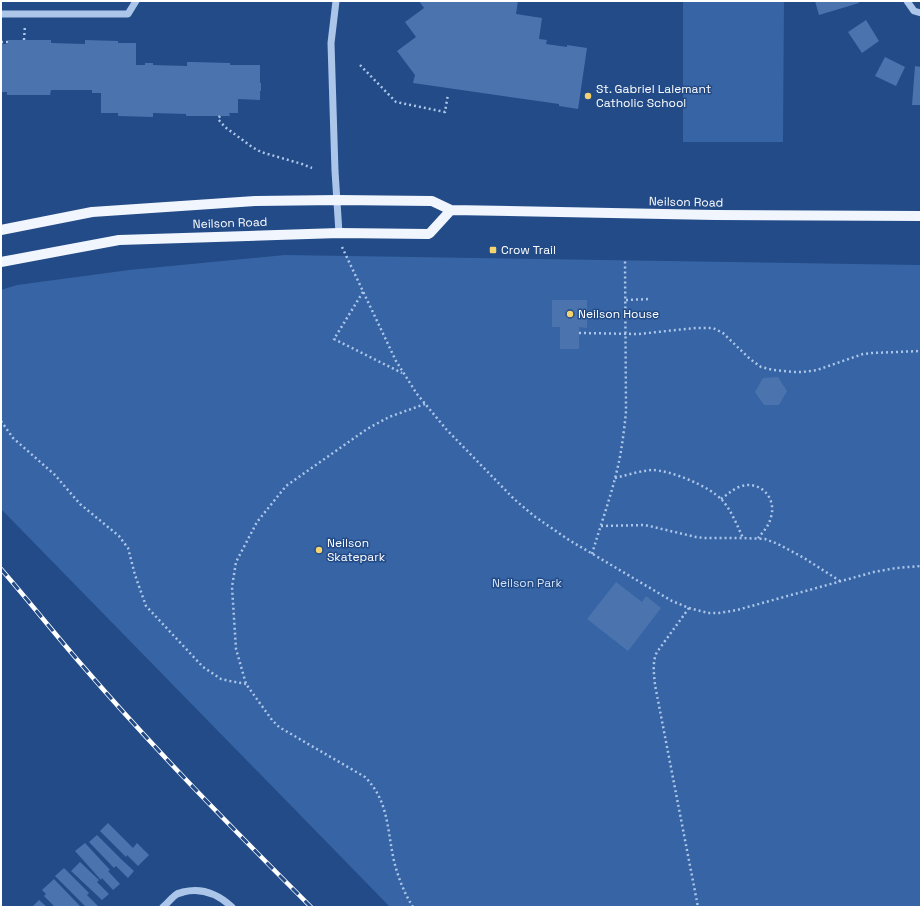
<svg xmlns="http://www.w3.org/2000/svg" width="922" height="908" font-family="'Space Grotesk',sans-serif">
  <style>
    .green { fill: #3664a4 }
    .building { fill: #4b74af }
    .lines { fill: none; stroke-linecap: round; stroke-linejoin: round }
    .path { stroke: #acc6e9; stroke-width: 2.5; stroke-dasharray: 2 3; stroke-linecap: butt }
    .minor { stroke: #acc6e9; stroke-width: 7 }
    .major { stroke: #f0f5fe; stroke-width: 10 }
    .rail-casing { stroke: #fff; stroke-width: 4.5 }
    .rail { stroke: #224b87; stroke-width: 3; stroke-dasharray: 9; stroke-linecap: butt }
    .poi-dot { fill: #f5d36f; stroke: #224b87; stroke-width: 1.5 }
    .labels { text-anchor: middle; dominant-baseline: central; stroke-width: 3; stroke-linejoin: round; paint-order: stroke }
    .poi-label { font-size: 12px; fill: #fff; stroke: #224b87; text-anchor: start }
    .street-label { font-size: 12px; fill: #fff; stroke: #224b87 }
    .park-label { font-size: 12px; fill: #d1e1f7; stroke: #224b87 }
  </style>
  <rect width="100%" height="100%" fill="#224b87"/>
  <path class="green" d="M683,1H784L783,142H683Z
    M285,255L921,265V907H390L1,509V290L17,285L129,270Z"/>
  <path class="building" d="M419,1H518L516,14L542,18L539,39L547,40L546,44L567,47V45L587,48L578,109L559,106V104L413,83L415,75L397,51L416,37L405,22L424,8Z
    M815,1H858L859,3L819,15Z
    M866,20L879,41L862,53L848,32Z
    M8,40H51V43L85,44V40L118,41V43H136V65H145V63H153V65L187,66V62H192L230,63V65H260V83H261V91H260V100L238,99V113H229L230,116H186V114L153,113V117L118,116V113H101V93H92V90H51L50,95H7V92H1V44H8Z
    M885,57L905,67L896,86L875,76Z
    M915,66L921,67V105H912Z
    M552,300H587V328L579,327V349H560V327H552Z
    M778,377L787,391L779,405H764L755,392L763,378Z
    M616,582L642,602L646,596L661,608L628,651L587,619Z
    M108,823L133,848L137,843L149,855L138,866L127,855L126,857L100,831Z
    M97,835L122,860L134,871L128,878L116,866L114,868L89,842Z
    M85,843L110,870L108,871L120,884L113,890L102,878L101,880L75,851Z
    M80,862L99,880L97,882L109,894L102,900L71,871Z
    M64,868L89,893L87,895L99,907H86L55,876Z
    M54,879L78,904L81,907H55L44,896L46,894L42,890Z
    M39,900L47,907H32Z"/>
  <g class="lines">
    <path class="path" d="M24,40L25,25
      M1,42H8
      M360,65L396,102L445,112L448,94
      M220,116L218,119L225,127L252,147L261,152L302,164L312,168
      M342,247L396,361L417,394L446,429L514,499L534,516L569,540L672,601L689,608L708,613H719L737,610L874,572L896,568L921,566
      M363,292L334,339L402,373
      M626,300L651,299
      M579,333L638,334L696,328H713L723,333L750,359L761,367L773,370L793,372H803L817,370L863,354L872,353L921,351
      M1,421L13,438L55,475L80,504L119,536L128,548L135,575L146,606L203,667L221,679L230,681L246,684
      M615,478C627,475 639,471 652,470C670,470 709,486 722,500C731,510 737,525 743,538
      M721,499C727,495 732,490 739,487C759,479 777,497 771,517C769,526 763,532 758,538
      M601,526L645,525L696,537L705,538H743L765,539L778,544L804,558L840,581
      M592,554C602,520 615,486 621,451C623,438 625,424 626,411L625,260
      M689,608L657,652C652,662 654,674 655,685L698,907
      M413,907C404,893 398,877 394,861C387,830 389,801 365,777L279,727L272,720L246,684L236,649L232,587L236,562L257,522L286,486L367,429L389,417L425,404"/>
    <path class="minor" d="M336,1L331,43L335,171L339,233
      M907,1L914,11L921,13
      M1,14H128L136,1
      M163,907C168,903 172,897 177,894C179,893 181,893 183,892C202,887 218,894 232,907"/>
    <path class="major" d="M1,230L92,212L255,201L338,200L432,201L451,210L715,215L921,216
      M1,262L119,240L339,233L428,234L430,233L451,210"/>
    <g class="rail-casing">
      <path id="rail" d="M1,569C28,600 54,633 81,664C154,749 232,828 311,907"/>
    </g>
    <use href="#rail" class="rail"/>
  </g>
  <g class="poi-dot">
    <circle cx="588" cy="96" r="4"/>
    <rect x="489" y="246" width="8" height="8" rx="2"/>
    <circle cx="570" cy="314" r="4"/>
    <circle cx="319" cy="550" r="4"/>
  </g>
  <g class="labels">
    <g class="poi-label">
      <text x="596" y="89">St. Gabriel Lalemant<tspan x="596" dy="14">Catholic School</tspan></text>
      <text x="501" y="250">Crow Trail</text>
      <text x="578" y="314">Neilson House</text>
      <text x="327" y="543">Neilson<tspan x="327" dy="14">Skatepark</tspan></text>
    </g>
    <g class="street-label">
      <text transform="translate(686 202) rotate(1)">Neilson Road</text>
      <text transform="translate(230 223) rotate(-2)">Neilson Road</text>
    </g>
    <g class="park-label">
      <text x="527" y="583">Neilson Park</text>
    </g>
  </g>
  <rect width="922" height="908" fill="none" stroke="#ffffff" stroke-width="4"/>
</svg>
